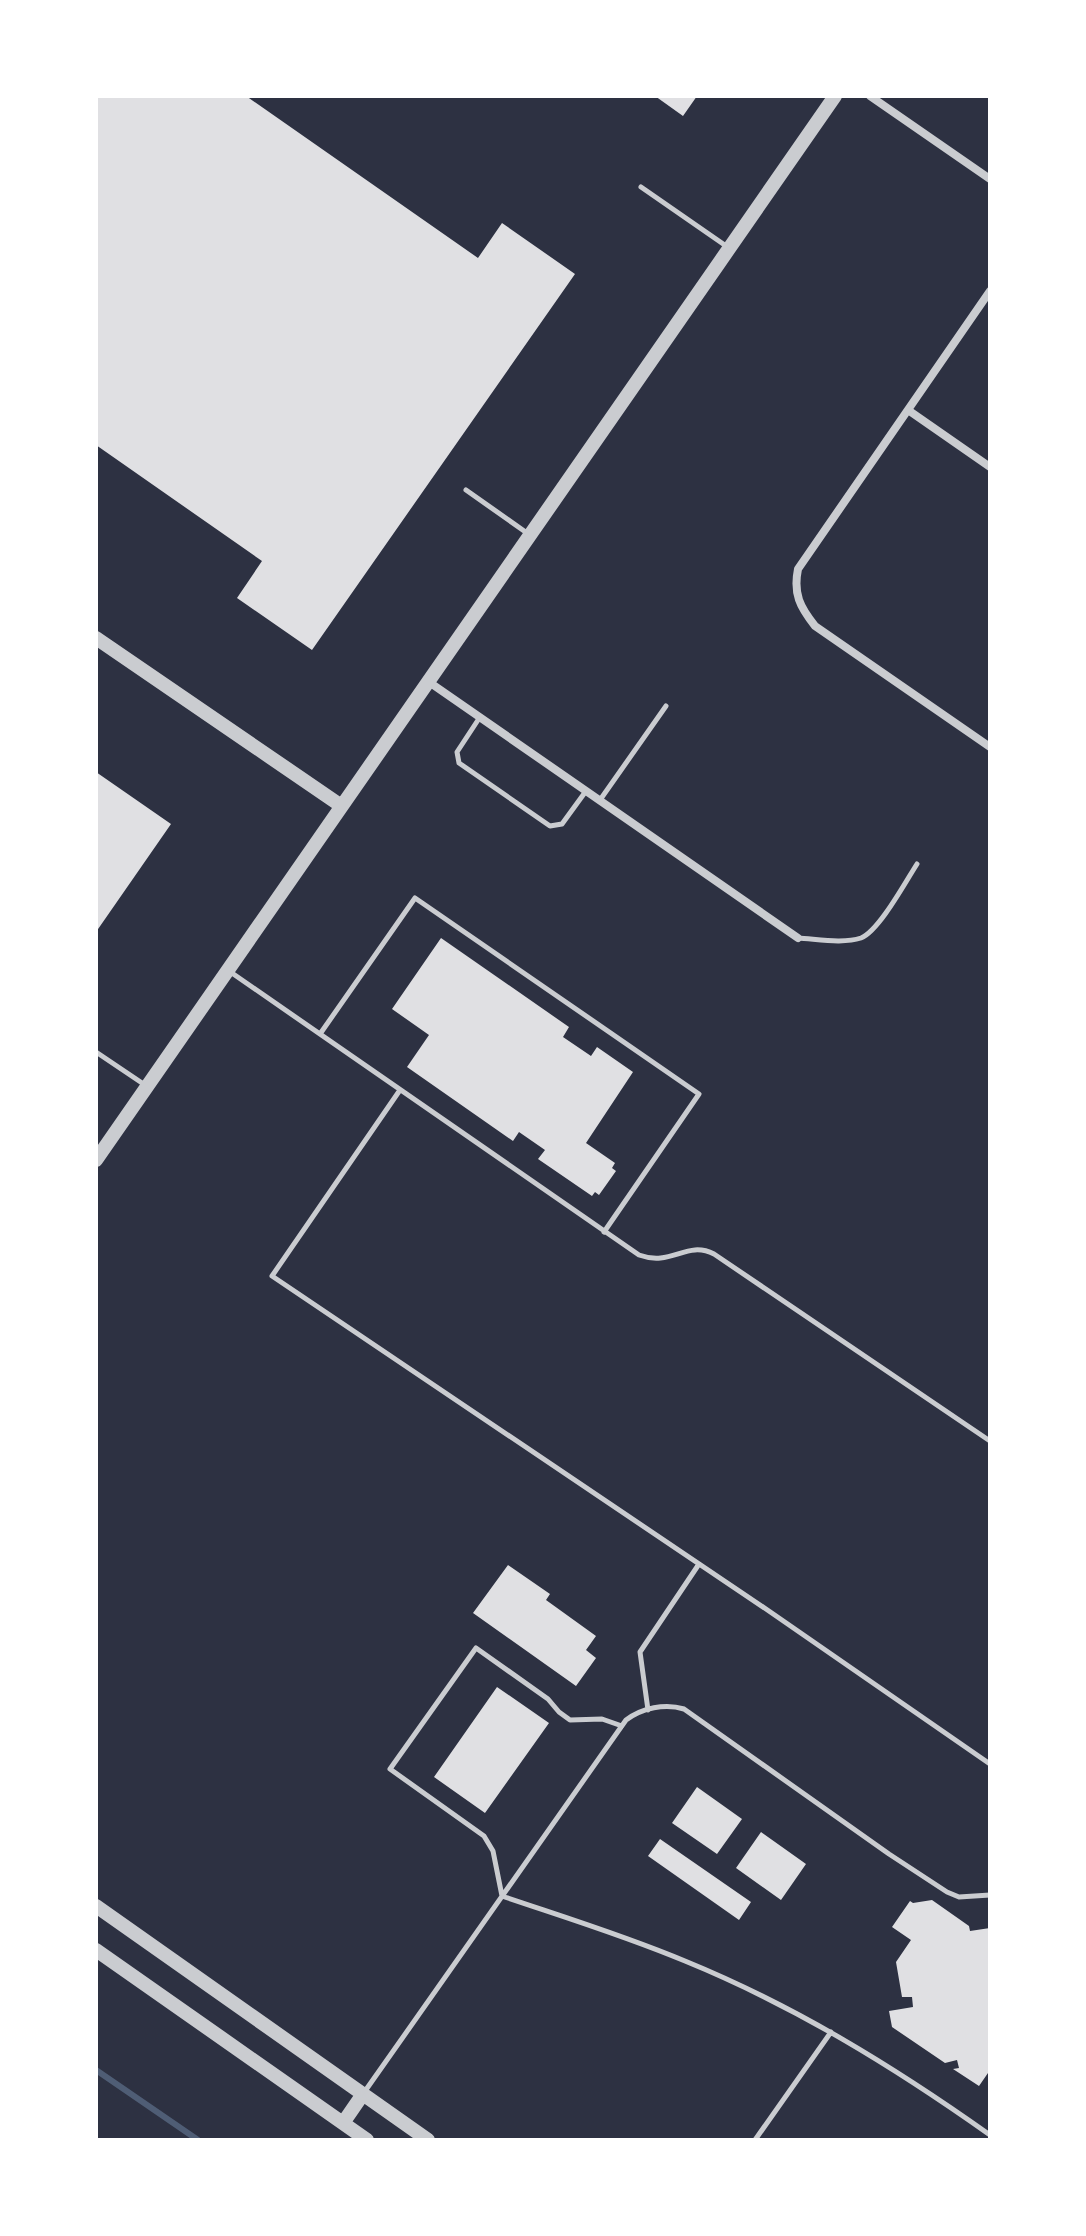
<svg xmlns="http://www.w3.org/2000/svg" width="1086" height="2236" font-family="Merriweather,serif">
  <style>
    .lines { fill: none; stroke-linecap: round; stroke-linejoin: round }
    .stream { stroke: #4f5d75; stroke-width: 6 }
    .building { fill: #e0e0e3 }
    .service { stroke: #caccd0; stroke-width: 5 }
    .minor { stroke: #caccd0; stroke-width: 8 }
    .tertiary { stroke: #caccd0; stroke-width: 14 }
  </style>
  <rect width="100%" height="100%" fill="#2d3142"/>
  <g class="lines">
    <path class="stream" d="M96,2070L198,2140"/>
  </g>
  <path class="building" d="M96,96H246L478,258L502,223L575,274L312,650L237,598L262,561L96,445Z
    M655,96H697L683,116Z
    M96,772L171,824L96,932Z
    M441,938L569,1027L563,1037L591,1056L597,1047L633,1072L586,1143L615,1163L612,1168L616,1171L599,1195L595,1192L592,1196L538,1159L545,1150L519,1132L513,1141L407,1067L429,1035L392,1009Z
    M508,1565L550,1594L546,1600L596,1636L586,1650L596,1658L576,1686L473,1613Z
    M497,1687L549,1723L485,1813L434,1777Z
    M697,1787L742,1819L717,1854L672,1823Z
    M761,1832L806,1864L781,1900L736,1868Z
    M660,1839L751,1902L739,1920L648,1856Z
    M932,1900L969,1926L970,1931L990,1928V2074L988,2073L979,2086L953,2069L959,2068L957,2060L945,2063L892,2027L889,2011L913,2007L912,1997H902L896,1962L911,1940L892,1927L910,1901L913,1903Z"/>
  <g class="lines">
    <path class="service" d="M641,187L729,248
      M466,490L527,533
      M480,717L457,752L459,763L550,826L562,824L586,791
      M600,800L666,706
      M798,938C817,939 843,944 861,938C879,931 906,881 917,864
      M229,971L639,1255C672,1267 686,1240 714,1254L990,1441
      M320,1034L415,898L699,1094L604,1232
      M96,1052L145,1085
      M400,1090L272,1276L766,1609L990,1764
      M648,1710L640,1652L699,1564
      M622,1726L602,1719L570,1720L559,1712L548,1699L476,1648L390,1769L484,1836L493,1851L502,1896C564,1917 626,1936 685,1961C795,2006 894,2067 990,2135
      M363,2094L626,1720C642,1708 665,1703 684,1709L889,1854L947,1892L959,1897L990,1895
      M755,2140L831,2032"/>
    <path class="minor" d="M870,96L990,179
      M990,291L798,569C793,594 800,607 815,626L990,747
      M908,410L990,467
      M429,682L798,938"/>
    <path class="tertiary" d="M96,638L340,805
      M96,1160C340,804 589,451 835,96
      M96,1906L428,2140
      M96,1950L367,2140
      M343,2123L363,2094"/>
  </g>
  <rect width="1086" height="2236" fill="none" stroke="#ffffff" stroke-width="196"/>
</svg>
